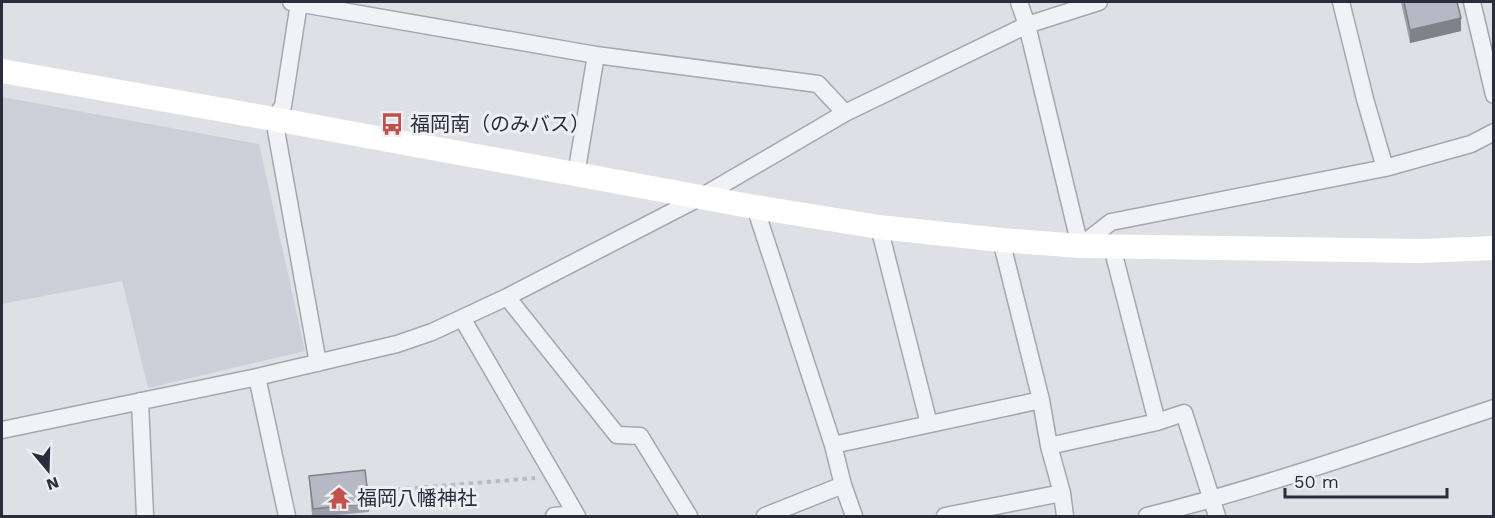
<svg xmlns="http://www.w3.org/2000/svg" width="1495" height="518" font-family="'Work Sans','Noto Sans JP',sans-serif">
  <style>
    .built { fill: #cdcfd8 }
    .lines { fill: none; stroke-linecap: round; stroke-linejoin: round }
    .street-casing { stroke: #a4a7b0; stroke-width: 19 }
    .path { stroke: #b9bbc1; stroke-width: 4; stroke-dasharray: 4.5 4.5; stroke-linecap: butt }
    .street { stroke: #f1f2f5; stroke-width: 16 }
    .secondary { stroke: #fff; stroke-width: 24 }
    .wall { fill: #9d9fa8 }
    .shaded-wall { fill: #7f8288 }
    .building { fill: #b6b9c3; stroke: #7f8288; stroke-width: 1.5 }
    .labels { text-anchor: middle; dominant-baseline: central; stroke-width: 6; stroke-linejoin: round; paint-order: stroke }
    .poi-label { font-size: 20px; fill: #292d3c; stroke: #eeeff4; text-anchor: start }
  </style>
  <rect width="100%" height="100%" fill="#dee0e6"/>
  <path class="built" d="M2,97L259,144L305,351L148,388L122,281L2,304Z"/>
  <g class="lines">
    <g class="street-casing">
      <path id="street" d="M291,2L596,55L818,84L845,113
        M1019,2L1027,25L1080,246L1111,222L1385,168L1471,144L1494,132
        M1341,2L1365,99L1385,168
        M1472,2L1494,95
        M299,3L283,106L274,119L318,363
        M576,175L596,55
        M755,207L833,445L843,485
        M879,227L929,424
        M1001,240L1041,400L1049,446L1062,493L1065,516
        M1112,247L1157,422
        M507,297L617,435L640,436L689,516
        M462,318L577,516
        M257,377L287,516
        M140,401L145,516
        M2,430L257,377L397,344L432,332L507,297L701,197L845,113L1027,25L1099,2
        M833,445L1041,400
        M1049,446L1157,422L1184,413L1217,516
        M554,516L575,514
        M765,516L843,485L854,516
        M945,516L1062,493
        M1147,516C1265,487 1379,446 1494,408"/>
    </g>
    <path class="path" d="M379,491L535,478"/>
    <use href="#street" class="street"/>
    <path class="secondary" d="M2,71L274,119L755,207L879,227L1001,240L1080,246L1420,251L1494,248"/>
  </g>
  <path class="wall" d="M1401,2H1457L1461,31L1410,43Z
    M309,476L369,503V512L326,516H312Z"/>
  <path class="shaded-wall" d="M1461,18V31L1410,43V30Z"/>
  <path class="building" d="M1404,2H1457L1461,18L1410,30Z
    M365,470L369,503L313,509L309,476Z"/>
  <defs>
    <g id="bus-bare" transform="scale(1.8)"><path d="M-5-6H5V4H4V6H2V4H-2V6H-4V4H-5ZM-3.5-4V0h7V-4ZM-3.5 1.2v1.5H-2V1.2ZM2 1.2v1.5H3.5V1.2Z" fill="#c2504d" stroke="#eeeff4" stroke-width="2.5" paint-order="stroke"/></g>
    <g id="temple-bare" transform="scale(1.8)"><path d="M0-6L5-2H3V0L6.5 2.5H4V6H1.5V3h-3V6H-4V2.5H-6.5L-3 0V-2H-5Z" fill="#c2504d" stroke="#eeeff4" stroke-width="2.5" paint-order="stroke"/></g>
  </defs>
  <g fill-rule="evenodd">
    <use href="#bus-bare" x="392" y="124"/>
    <use href="#temple-bare" x="339" y="498"/>
  </g>
  <g class="labels">
    <g class="poi-label">
      <text x="410" y="124">福岡南（のみバス）</text>
      <text x="357" y="498">福岡八幡神社</text>
    </g>
  </g>
  <rect width="1495" height="518" fill="none" stroke="#292d3c" stroke-width="6"/>
  <g transform="translate(48 470) rotate(161)" stroke="#eeeff4" stroke-width="4.5" paint-order="stroke">
  <path d="M0-4.5L10 22L0 15L-10 22Z" fill="#292d3c"/>
  <text y="-9" font-size="16" font-weight="bold" text-anchor="middle" fill="#292d3c">N</text>
  </g>
  <path d="M1285 488v9h162v-9" fill="none" stroke="#292d3c" stroke-width="3"/>
  <text x="1294" y="488" font-size="18" fill="#292d3c" stroke="#eeeff4" stroke-width="4.5" paint-order="stroke">50 m</text>
</svg>
